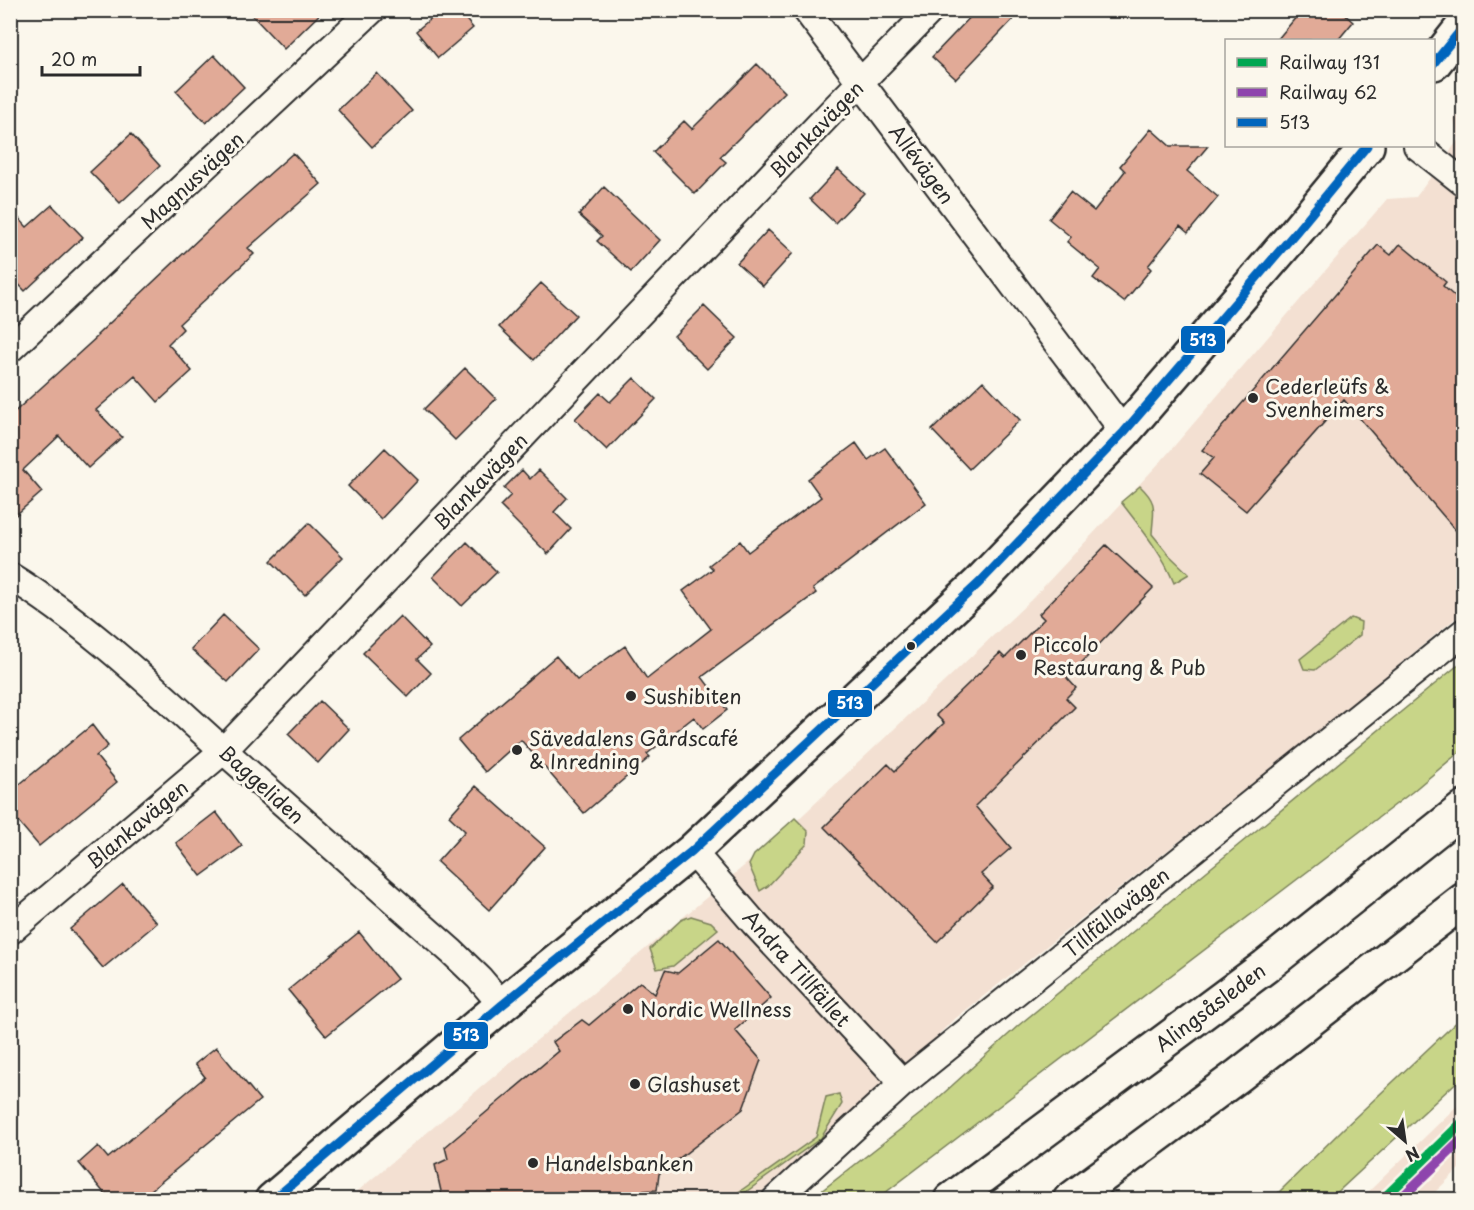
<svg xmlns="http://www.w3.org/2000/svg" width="1474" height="1210" font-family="'Playpen Sans',sans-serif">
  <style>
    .built { fill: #f3e0d2 }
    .green { fill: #c8d588; stroke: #7a805a; stroke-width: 1.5 }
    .building { fill: #e1aa97; stroke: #2b2b2b; stroke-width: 1.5 }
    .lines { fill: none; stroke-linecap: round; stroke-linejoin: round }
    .street-casing { stroke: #2b2b2b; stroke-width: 30 }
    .secondary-casing { stroke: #2b2b2b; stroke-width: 38 }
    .highway-casing { stroke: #2b2b2b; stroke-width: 38 }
    .street { stroke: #fbf7ec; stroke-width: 26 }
    .secondary { stroke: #fbf7ec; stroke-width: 33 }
    .highway { stroke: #fbf7ec; stroke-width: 33 }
    .bus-1-casing { stroke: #fbf7ec; stroke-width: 14 }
    .bus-1 { stroke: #0065bd; stroke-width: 9 }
    .rail-1-casing { stroke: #fbf7ec; stroke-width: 15 }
    .rail-2-casing { stroke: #fbf7ec; stroke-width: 15 }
    .rail-1 { stroke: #00a651; stroke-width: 10 }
    .rail-2 { stroke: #8e44ad; stroke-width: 10 }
    .poi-dot { fill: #2b2b2b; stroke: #fbf7ec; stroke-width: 2 }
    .labels { text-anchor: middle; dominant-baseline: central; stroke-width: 6; stroke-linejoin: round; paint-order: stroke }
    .street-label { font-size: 20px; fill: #2b2b2b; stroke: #fbf7ec }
    .poi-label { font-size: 20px; fill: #2b2b2b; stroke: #fbf7ec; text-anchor: start }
    .line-badge { stroke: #fbf7ec; stroke-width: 2 }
    .badge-label { font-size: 16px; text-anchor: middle; font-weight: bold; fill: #fff }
  </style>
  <rect width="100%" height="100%" fill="#fbf7ec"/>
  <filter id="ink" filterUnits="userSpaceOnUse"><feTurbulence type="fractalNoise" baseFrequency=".0167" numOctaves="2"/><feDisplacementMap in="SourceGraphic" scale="12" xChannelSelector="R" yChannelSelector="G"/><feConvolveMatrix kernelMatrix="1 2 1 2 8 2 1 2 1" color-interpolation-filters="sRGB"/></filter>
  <g filter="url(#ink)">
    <path class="built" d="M1463,107V612L1342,712L951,1022L841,1132L756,1199L347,1200L789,828L1031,600L1163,459L1387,199L1416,197L1459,139L1454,119Z
      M1463,1100V1165L1428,1199H1361Z"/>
    <path class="green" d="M1140,486C1159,504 1153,510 1152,534L1169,555L1189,574L1174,583C1162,553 1141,528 1121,502Z
      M1351,618L1361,622L1360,635L1315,670L1304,669L1300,659Z
      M1463,661V749L1412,792L877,1199H811L924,1111L1019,1025Z
      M795,818L808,831L807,844L768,886L760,891L749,865L754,855Z
      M691,916L711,922L718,929L673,966L657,969L650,949L681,920Z
      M1463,1016V1076L1330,1199H1272L1345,1127Z
      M839,1094L842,1104L821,1138L736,1199H729L816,1137L826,1097Z"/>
    <path class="building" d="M247,10H324L284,49Z
      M441,10H458L473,28L438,58L416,31Z
      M977,10H1022L956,79L932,57Z
      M1302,10H1340L1353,22L1338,40H1277Z
      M214,55L244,87L206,123L176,91Z
      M757,64L785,92L720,157L726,162L695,194L653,152L684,121L692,129Z
      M377,73L412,111L372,147L338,110Z
      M1151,129L1170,146H1208L1187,171L1218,197L1188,233L1180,226L1148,266L1151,269L1124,302L1093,278L1100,269L1067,242L1071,237L1049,219L1070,192L1094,211L1125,171L1120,166Z
      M131,134L160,166L120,203L90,172Z
      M293,153L321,184L248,248L254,254L179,324L183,329L168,344L192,371L158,402L135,376L96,410L122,437L88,468L59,436L23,470L42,492L10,520V416L98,336L97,335L239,201Z
      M838,169L864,193L835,223L810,199Z
      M604,187L660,240L631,272L597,241L602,236L579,215Z
      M52,205L83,237L25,291L10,275V209L27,227Z
      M768,230L793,253L763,286L737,263Z
      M1400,244L1446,282L1443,286L1464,305V540L1344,400L1246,511L1200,474L1214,458L1202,450L1378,245L1391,255Z
      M541,283L576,315L534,360L499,327Z
      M704,306L737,338L707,369L674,336Z
      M465,368L496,399L455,440L424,409Z
      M634,378L656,399L607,450L575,419L600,393L610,402Z
      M983,381L1020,420L969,469L932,430Z
      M856,443L868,460L885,448L926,503L813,589L816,593L702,677L727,710L703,729L694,717L647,754L650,757L584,813L521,740L485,772L458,740L556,656L577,680L625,646L647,679L711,629L683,591L713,569L709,565L740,541L748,552L821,497L808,479Z
      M385,448L418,480L381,519L348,486Z
      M522,470L530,479L539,470L567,498L554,512L571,529L548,554L500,506L511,495L504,488Z
      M309,523L343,557L305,595L271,561Z
      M467,542L497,572L462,606L433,577Z
      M1106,545L1153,588L1067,678L1076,688L1066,698L1075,707L975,806L1011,848L981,874L993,887L937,942L824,827L888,764L895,771L944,723L936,715L1000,653L1005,658L1044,619L1039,614Z
      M223,615L259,649L228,682L191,649Z
      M400,616L430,647L417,659L431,673L408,697L363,653Z
      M320,701L349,729L318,763L288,734Z
      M92,725L108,746L96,756L117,782L39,846L10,812V792Z
      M476,786L545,847L489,910L437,862L465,831L449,816Z
      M216,812L242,846L201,876L176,843Z
      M123,884L157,923L103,968L70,929Z
      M359,932L397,979L326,1036L288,990Z
      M719,939L771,998L735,1030L761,1060L743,1109L659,1174L657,1190L640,1191L631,1200H443L435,1165L448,1159L445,1147L559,1051L553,1042L582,1020L589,1025L640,982L655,994L665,970L678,973Z
      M216,1047L260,1100L139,1200H110L79,1163L98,1146L108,1158L205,1077L195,1064Z"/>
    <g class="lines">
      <g class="street-casing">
        <path id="street" d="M806,10L1124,432
          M1417,146L1464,183
          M10,349L372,10
          M10,576C89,625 155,689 224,751C300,818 376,885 452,952L479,978L502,1005
          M692,851L754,923L903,1083
          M10,931L224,750L836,107L931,10
          M775,1200L903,1083L1464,632"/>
      </g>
      <g class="secondary-casing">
        <path id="secondary" d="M1434,63L1464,25
          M272,1200L502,1005L692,851L979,583L1124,432L1296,232L1367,146"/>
      </g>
      <g class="highway-casing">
        <path id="highway" d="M951,1200L1266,966L1464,808
          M1070,1200L1239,1075L1464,900"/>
      </g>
      <use href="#street" class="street"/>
      <use href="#secondary" class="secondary"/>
      <use href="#highway" class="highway"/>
      <g class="bus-1-casing">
        <path id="bus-1" d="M1434,63L1464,26
          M273,1200L502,1005L692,851L979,583L1124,432L1296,232L1367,146"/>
      </g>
      <use href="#bus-1" class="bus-1"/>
      <g class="rail-1-casing">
        <path id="rail-1" d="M1382,1200L1464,1121"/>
      </g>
      <g class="rail-2-casing">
        <path id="rail-2" d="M1399,1200L1464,1138"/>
      </g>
      <use href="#rail-1" class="rail-1"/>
      <use href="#rail-2" class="rail-2"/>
    </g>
  </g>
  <g class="poi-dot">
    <circle cx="1253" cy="398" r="6"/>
    <circle cx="911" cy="646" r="5"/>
    <circle cx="1021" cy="655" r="6"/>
    <circle cx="631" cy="696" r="6"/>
    <circle cx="517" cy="750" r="6"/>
    <circle cx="628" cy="1009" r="6"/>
    <circle cx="635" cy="1084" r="6"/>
    <circle cx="533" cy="1163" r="6"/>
  </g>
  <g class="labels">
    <g class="street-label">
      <text transform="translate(816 129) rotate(-46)">Blankavägen</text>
      <text transform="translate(922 164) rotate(53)">Allévägen</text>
      <text transform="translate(192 180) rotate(-43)">Magnusvägen</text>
      <text transform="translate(480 481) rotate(-46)">Blankavägen</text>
      <text transform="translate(262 784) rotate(42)">Baggeliden</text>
      <text transform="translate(137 824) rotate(-40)">Blankavägen</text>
      <text transform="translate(1116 912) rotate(-39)">Tillfällavägen</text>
      <text transform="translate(797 968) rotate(48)">Andra Tillfället</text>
      <text transform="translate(1210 1007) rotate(-37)">Alingsåsleden</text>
    </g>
    <g class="poi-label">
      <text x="1265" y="386">Cederleüfs &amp;<tspan x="1265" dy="23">Svenheimers</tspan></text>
      <text x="1033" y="644">Piccolo<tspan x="1033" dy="23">Restaurang &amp; Pub</tspan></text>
      <text x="643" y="696">Sushibiten</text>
      <text x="529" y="738">Sävedalens Gårdscafé<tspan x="529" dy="23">&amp; Inredning</tspan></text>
      <text x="640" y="1009">Nordic Wellness</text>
      <text x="647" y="1084">Glashuset</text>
      <text x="545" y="1163">Handelsbanken</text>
    </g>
  </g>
  <g class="line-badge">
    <rect x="1180" y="325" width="46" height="29" rx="6" fill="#0065bd"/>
    <rect x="827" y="689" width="46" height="29" rx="6" fill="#0065bd"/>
    <rect x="443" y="1021" width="46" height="29" rx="6" fill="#0065bd"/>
  </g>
  <g class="badge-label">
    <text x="1203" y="346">513</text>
    <text x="850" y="709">513</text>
    <text x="466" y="1041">513</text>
  </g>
  <rect width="1474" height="1210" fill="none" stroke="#fbf7ec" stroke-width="36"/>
  <rect x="18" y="18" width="1438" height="1174" fill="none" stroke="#2b2b2b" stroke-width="2" filter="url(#ink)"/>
  <rect x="1225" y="39" width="210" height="108" fill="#fbf7ec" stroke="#a8a59f" stroke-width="1.5"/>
  <rect x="1237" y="58" width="30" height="9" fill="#00a651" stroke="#a8a59f" stroke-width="1.5"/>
  <text x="1279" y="69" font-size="18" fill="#2b2b2b">Railway 131</text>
  <rect x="1237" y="88" width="30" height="9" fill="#8e44ad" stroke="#a8a59f" stroke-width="1.5"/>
  <text x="1279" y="99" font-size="18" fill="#2b2b2b">Railway 62</text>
  <rect x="1237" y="118" width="30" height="9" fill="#0065bd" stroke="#a8a59f" stroke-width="1.5"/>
  <text x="1279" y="129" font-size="18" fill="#2b2b2b">513</text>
  <g transform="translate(1405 1141) rotate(151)" stroke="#fbf7ec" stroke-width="4.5" paint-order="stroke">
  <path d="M0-4.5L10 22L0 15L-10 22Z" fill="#2b2b2b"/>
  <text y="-9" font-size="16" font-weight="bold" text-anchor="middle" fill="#2b2b2b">N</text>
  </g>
  <path d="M42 66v9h98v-9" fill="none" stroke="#2b2b2b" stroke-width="3"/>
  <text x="51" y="66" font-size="18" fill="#2b2b2b" stroke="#fbf7ec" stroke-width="4.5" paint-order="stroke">20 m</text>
</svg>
